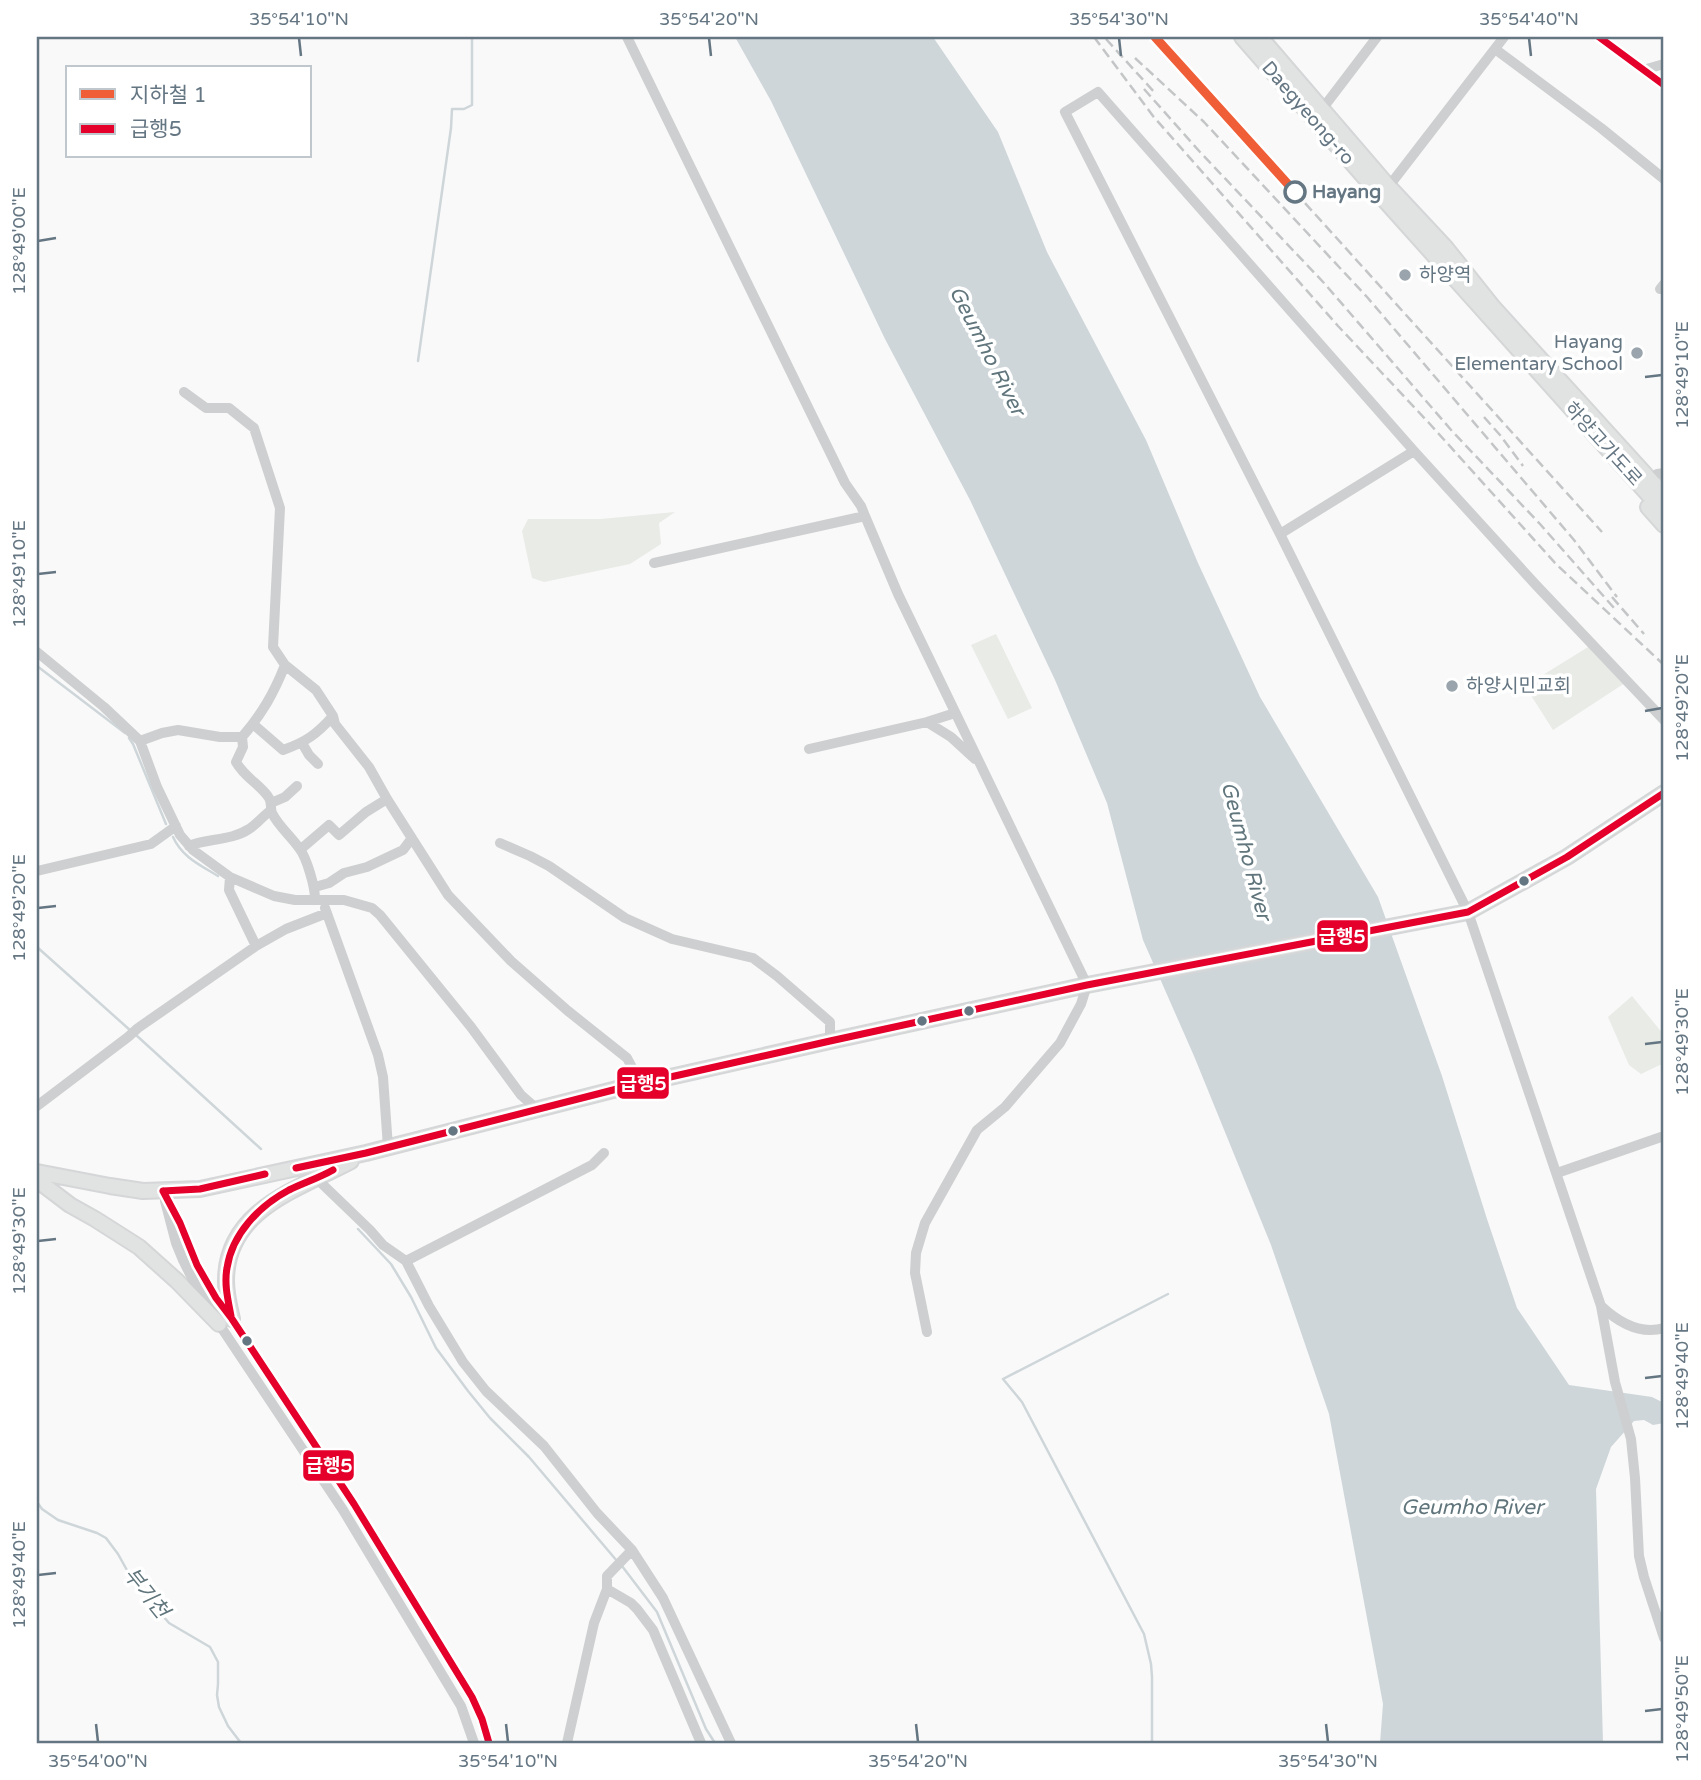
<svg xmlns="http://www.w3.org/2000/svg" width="1701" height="1780" font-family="'Varela Round','Noto Sans KR',sans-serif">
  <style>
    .green { fill: #e8ebe6 }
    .water { fill: #ced6d9 }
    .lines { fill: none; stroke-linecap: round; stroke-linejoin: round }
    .stream { stroke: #ced6d9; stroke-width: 2.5 }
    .major-casing { stroke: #d5d6d7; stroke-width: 18 }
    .minor { stroke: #cecfd0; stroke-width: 10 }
    .major { stroke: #e1e2e2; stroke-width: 14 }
    .rail { stroke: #c3c5c6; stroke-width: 2.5; stroke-dasharray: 10 5; stroke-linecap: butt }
    .bus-1-casing { stroke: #fff; stroke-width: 12 }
    .bus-1 { stroke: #e4002b; stroke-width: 7 }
    .metro-1-casing { stroke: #fff; stroke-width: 14 }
    .metro-1 { stroke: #ef5e37; stroke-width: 9 }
    .ticks { fill: none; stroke: #657683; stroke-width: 2.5 }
    .stop-dot { fill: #fff; stroke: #657683; stroke-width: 3.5 }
    .poi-dot { fill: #99a4ac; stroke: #fff; stroke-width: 2.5 }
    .bus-dot { fill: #657683; stroke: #fff; stroke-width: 2.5 }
    .labels { text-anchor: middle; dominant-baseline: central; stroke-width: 7; stroke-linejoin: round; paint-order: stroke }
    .street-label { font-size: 19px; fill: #657683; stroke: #fff }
    .stop-label { font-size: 19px; font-weight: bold; fill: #657683; stroke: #fff; text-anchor: start }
    .poi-label { font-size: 19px; fill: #657683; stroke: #fff; text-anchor: start }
    .water-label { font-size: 21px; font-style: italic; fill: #60757c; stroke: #fff }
    .line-badge { stroke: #fff; stroke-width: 2.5 }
    .badge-label { font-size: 19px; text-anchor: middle; font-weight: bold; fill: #fff }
    .neatline { fill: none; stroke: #657683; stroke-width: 2.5 }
    .ticks-label { font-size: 18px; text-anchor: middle; fill: #657683 }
  </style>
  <rect width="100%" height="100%" fill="#f9f9f9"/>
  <path class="green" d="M675,512L659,523L661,544L630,564L544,582L532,578L522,531L528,519H601Z
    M996,634L1032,708L1008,719L971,645Z
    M1593,644L1628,681L1553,730L1525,686Z
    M1632,996L1664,1035V1063L1641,1074L1629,1065L1608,1017Z"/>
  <path class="water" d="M735,37H933L998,132L1047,252L1146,440L1198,563L1260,697L1378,897L1442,1076L1487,1219L1517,1308L1569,1385L1652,1397L1664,1403V1423L1653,1425L1644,1420L1634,1421L1611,1447L1596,1489L1603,1743H1380L1383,1704L1329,1414L1271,1245L1194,1056L1143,940L1107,803L1055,680L970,500L885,339L771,101Z"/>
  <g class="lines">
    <path class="stream" d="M418,361L451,128L452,109H464L472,105V37
      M37,666L125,733
      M129,738L133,744L166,824
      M173,837C182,857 200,865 218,876
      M37,947L131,1031
      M136,1035L261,1149
      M358,1229L391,1264L411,1297L436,1348L468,1391L490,1418L529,1457L617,1561
      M37,1502L42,1509L58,1520L97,1533L106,1538L118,1554L133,1581L169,1623L210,1647L218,1662V1684L217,1695L219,1707L228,1726L241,1743
      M622,1566L657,1612L706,1729L715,1743
      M1152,1743V1677L1151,1664L1144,1634L1022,1402L1003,1379L1168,1294"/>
    <g class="major-casing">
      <path id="major" d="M1242,37L1380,195L1664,512
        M1260,37L1389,187L1446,248L1493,307L1664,495
        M1648,507L1664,525
        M37,1172L110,1186L143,1191L200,1189L366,1153L617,1089L830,1041L1087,985L1468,912L1567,857L1664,793
        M37,1180L70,1205L95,1219L139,1247L177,1281L219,1324
        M232,1319C229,1306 226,1294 226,1281C226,1209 299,1189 351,1161"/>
    </g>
    <path class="minor" d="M627,37L845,483L861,506L865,516
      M1599,37L1664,85
      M1495,49L1601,128L1664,179
      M1643,70L1664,64
      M1323,108L1377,37
      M1386,190L1504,37
      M1660,289L1664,284
      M184,392L206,408H229L254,428L280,508L273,647L285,665L316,690L333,716L335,724L369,767L387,799L448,895L511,961L568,1011L627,1058L641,1084
      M1657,474L1664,473
      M1280,534L1414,451
      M654,563L865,516L898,594L1087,985L1081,1004L1060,1043L1005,1107L977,1130L925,1223L916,1253L915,1273L927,1332
      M37,652L104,707L140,741L157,787L180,835L193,850L230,877L274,896L295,900H344L372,908L380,915L471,1027L521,1095L537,1109
      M1664,720L1536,585L1414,451L1098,92L1065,112L1280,534L1468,912L1601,1306C1618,1322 1640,1335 1664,1328
      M927,722L951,737L975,759
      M253,724L283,750C306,742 317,734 333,716
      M242,737L243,747L236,762C245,778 261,785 269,798C272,803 270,808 272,813C279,827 291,836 299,848C307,858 315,887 315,899
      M140,741L162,733L178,730L220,737H242C262,714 274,693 285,665
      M302,743L309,755L318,764
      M809,749L927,722L955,713
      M271,803L285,797L297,786
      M500,843L530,856L549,866L625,918L672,939L753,958L777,976L830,1022V1041
      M189,846C208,838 231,841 249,829C256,825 263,816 270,811
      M301,849L329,825L339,835L366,812L387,799
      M37,871L151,844L176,826
      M230,877L229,890L256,946
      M315,887L329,883L344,873L367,867L403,850L412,838
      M325,908L378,1055L383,1077L388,1147
      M37,1106L128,1037L138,1028L256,946L286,929L327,913
      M1557,1173L1664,1136
      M317,1179L370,1230L383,1245L406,1261L429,1306L463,1362L486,1391L544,1446L597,1513L632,1550L663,1598L731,1743
      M163,1191L180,1223L197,1265L216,1298L232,1319L354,1504L472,1697L482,1719L489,1743
      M165,1201L176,1243L183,1260L197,1288L219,1324L343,1510L461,1706L474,1743
      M406,1261L592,1165L604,1153
      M1601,1306L1615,1382L1631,1439L1635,1478L1639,1556L1644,1577L1664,1638
      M607,1589L631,1603L637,1609L653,1630L701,1743
      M567,1743L594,1623L607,1589V1576L632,1550"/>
    <use href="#major" class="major"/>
    <path class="rail" d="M1094,37L1153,116L1338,326L1429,423L1556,564L1664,665
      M1106,39L1156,94
      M1135,58L1204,122L1367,297L1574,540L1617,597
      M1144,89L1200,152L1324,283L1452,431L1540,524L1614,608
      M1295,192L1602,532
      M1484,417L1500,435L1523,466
      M1612,597L1644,634"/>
    <g class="bus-1-casing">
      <path id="bus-1" d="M1599,37L1664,85
        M296,1168L366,1153L617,1089L830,1041L1087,985L1468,912L1567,857L1664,793
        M163,1191L180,1223L197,1265L216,1298L232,1319L354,1504L472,1697L482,1719L489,1743
        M163,1191L200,1189L265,1174
        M231,1316C228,1300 224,1284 227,1268C232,1234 259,1206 289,1190C303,1183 319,1178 333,1170"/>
    </g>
    <use href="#bus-1" class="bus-1"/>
    <g class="metro-1-casing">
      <path id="metro-1" d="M1155,37L1295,192"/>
    </g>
    <use href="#metro-1" class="metro-1"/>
  </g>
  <path class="ticks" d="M299,38L301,56M709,38L711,56M1119,38L1121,56M1529,38L1531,56M38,241L56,238M1645,377L1662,375M38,574L56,572M1645,711L1662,708M38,908L56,906M1645,1044L1662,1042M38,1241L56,1239M1645,1378L1662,1376M38,1575L56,1573M1645,1711L1662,1709M96,1724L98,1742M506,1724L508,1742M916,1724L918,1742M1326,1724L1328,1742"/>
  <circle class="stop-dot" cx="1295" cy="192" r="10"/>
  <g class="poi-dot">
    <circle cx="1405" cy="275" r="7"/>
    <circle cx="1637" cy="353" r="7"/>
    <circle cx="1452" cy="686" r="7"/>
  </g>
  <g class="bus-dot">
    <circle cx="1524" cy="881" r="6"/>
    <circle cx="969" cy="1011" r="6"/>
    <circle cx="922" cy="1021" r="6"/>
    <circle cx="453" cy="1131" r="6"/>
    <circle cx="247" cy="1341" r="6"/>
  </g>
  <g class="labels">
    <g class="street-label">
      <text transform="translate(1308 113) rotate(49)">Daegyeong-ro</text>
      <text transform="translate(1603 444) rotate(48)">하양고가도로</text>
    </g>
    <g class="stop-label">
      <text x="1312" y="192">Hayang</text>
    </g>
    <g class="poi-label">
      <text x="1419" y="275">하양역</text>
      <text x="1623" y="342" text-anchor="end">Hayang<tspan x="1623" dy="22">Elementary School</tspan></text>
      <text x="1466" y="686">하양시민교회</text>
    </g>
    <g class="water-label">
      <text transform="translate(987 351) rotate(63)">Geumho River</text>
      <text transform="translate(1246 851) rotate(75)">Geumho River</text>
      <text x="1472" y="1507">Geumho River</text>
      <text transform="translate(146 1593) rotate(51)">부기천</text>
    </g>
  </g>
  <g class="line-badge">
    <rect x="1316" y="919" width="53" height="34" rx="7" fill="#e4002b"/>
    <rect x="616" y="1066" width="54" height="34" rx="7" fill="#e4002b"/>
    <rect x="302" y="1449" width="53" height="33" rx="7" fill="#e4002b"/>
  </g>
  <g class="badge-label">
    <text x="1342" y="943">급행5</text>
    <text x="643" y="1090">급행5</text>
    <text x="329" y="1472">급행5</text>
  </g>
  <rect width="1701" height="1780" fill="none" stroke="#ffffff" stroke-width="77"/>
  <rect x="66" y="66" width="245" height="91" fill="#ffffff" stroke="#c1c8cd" stroke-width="2"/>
  <rect x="80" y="89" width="35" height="10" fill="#ef5e37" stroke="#c1c8cd" stroke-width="2"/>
  <text x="130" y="102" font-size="21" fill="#657683">지하철 1</text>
  <rect x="80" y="124" width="35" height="10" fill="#e4002b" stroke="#c1c8cd" stroke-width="2"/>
  <text x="130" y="136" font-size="21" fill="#657683">급행5</text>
  <rect x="38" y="38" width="1624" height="1704" class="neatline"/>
  <g class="ticks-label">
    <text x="299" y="25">35°54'10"N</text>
    <text x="709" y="25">35°54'20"N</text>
    <text x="1119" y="25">35°54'30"N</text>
    <text x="1529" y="25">35°54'40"N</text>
    <text transform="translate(19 241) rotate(-90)" y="6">128°49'00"E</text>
    <text transform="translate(1682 375) rotate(-90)" y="6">128°49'10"E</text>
    <text transform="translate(19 574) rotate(-90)" y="6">128°49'10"E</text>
    <text transform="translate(1682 708) rotate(-90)" y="6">128°49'20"E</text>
    <text transform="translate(19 908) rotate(-90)" y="6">128°49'20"E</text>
    <text transform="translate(1682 1042) rotate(-90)" y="6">128°49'30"E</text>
    <text transform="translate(19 1241) rotate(-90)" y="6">128°49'30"E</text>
    <text transform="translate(1682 1376) rotate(-90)" y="6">128°49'40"E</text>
    <text transform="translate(19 1575) rotate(-90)" y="6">128°49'40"E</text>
    <text transform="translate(1682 1709) rotate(-90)" y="6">128°49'50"E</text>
    <text x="98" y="1767">35°54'00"N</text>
    <text x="508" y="1767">35°54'10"N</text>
    <text x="918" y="1767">35°54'20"N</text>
    <text x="1328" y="1767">35°54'30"N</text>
  </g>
</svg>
